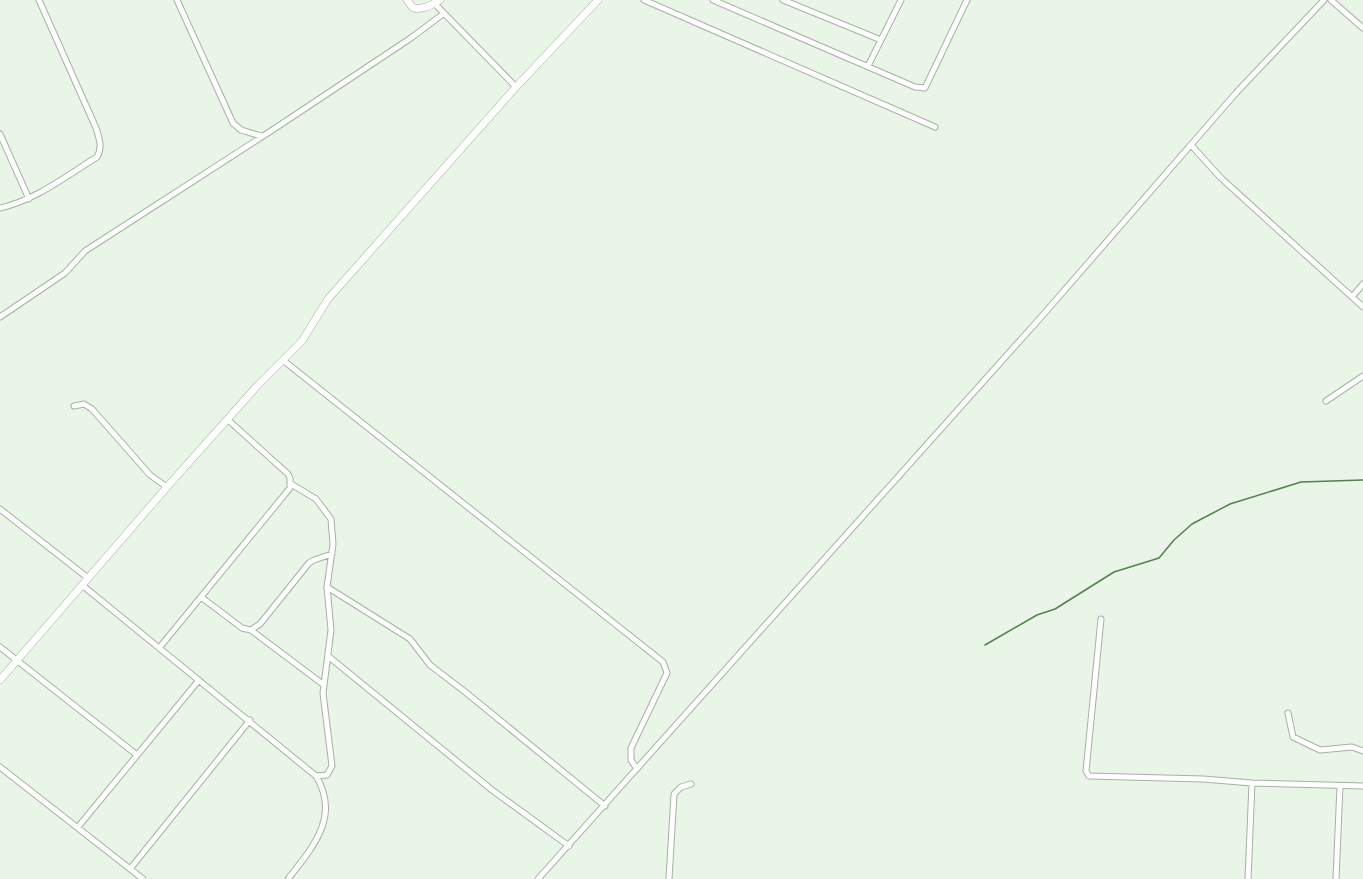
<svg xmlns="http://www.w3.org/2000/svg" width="1363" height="879" font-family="'Exo 2',sans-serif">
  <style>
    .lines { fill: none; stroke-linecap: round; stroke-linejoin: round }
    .stream { stroke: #53804d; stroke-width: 1.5 }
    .minor-casing { stroke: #a5b2a3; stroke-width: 7 }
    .tertiary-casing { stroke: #a5b2a3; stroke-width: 8 }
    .minor { stroke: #fff; stroke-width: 5 }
    .tertiary { stroke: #fff; stroke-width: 7 }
  </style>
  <rect width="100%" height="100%" fill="#e9f6e7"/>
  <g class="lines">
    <path class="stream" d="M985,645L1037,615L1055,609L1114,572L1159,558L1174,540L1192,524L1230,504L1301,482L1363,480"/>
    <g class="minor-casing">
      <path id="minor" d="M177,0L233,123L241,130L261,136
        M644,0L935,127
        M713,0L915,87L925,88L967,0
        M783,0L881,40
        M1331,0L1363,28
        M434,3L516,87
        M868,66L901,0
        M0,134L29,199
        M1191,145L1221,178L1363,307
        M0,208C36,200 66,176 97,157C103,147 99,138 96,128L39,0
        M1352,297L1363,284
        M0,317L65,273L85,251L277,127L411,38L443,14
        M284,361L663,662L667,673L631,748V760L637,769
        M1326,401L1363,376
        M74,406L84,404L92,409L150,475L167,487
        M291,484L316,499L331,519L333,544L327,587L331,630L323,693L332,766L327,775L316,776
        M0,509L88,578
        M82,585L316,776C341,817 312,848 288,879
        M327,587L410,639L430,665L464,691L605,806
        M201,597L242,628L251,630L260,624L309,563L314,560L332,554
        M1101,619L1086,771L1089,776L1203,779L1252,783L1363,786
        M251,630L324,685
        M0,647L137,755
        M160,647L290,488V478L288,474L227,419
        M328,656L492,790L569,846
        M1288,713L1293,737L1320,750L1352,747L1363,751
        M0,767L143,879
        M78,827L199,680
        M130,869L250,720
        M538,879L1042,316L1236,93L1324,0
        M669,879L674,794L681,787L691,784
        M1248,879L1252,783
        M1336,879L1340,786"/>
    </g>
    <g class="tertiary-casing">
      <path id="tertiary" d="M407,0L413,8C424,10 431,5 440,0
        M0,680L167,487L257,386L302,341L328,299L516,87L598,0"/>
    </g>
    <use href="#minor" class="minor"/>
    <use href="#tertiary" class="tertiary"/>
  </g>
</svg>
